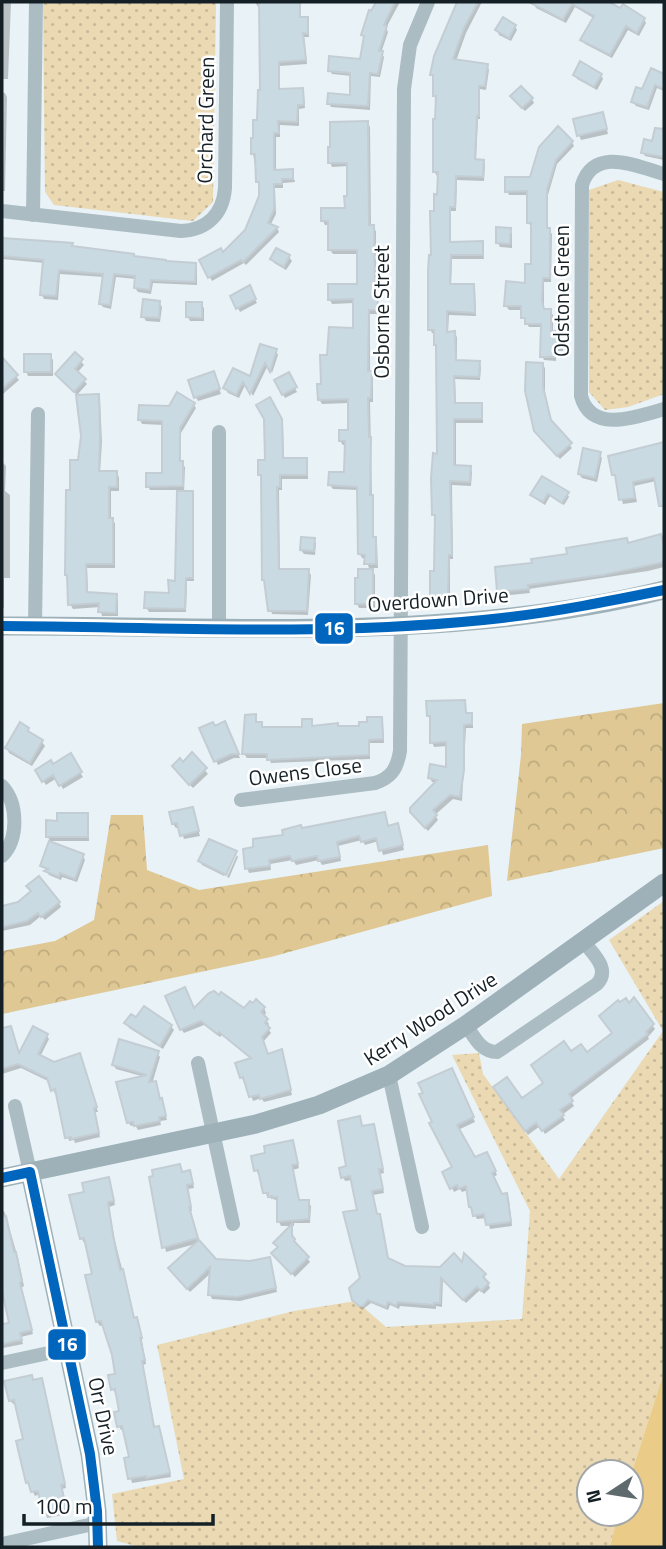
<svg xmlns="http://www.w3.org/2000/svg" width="666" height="1549" font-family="'Titillium Web',sans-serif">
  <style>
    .forest { fill: url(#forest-crowns) }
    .park { fill: url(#park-dots) }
    .water { fill: #ebcb88 }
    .shadow { fill: #0003 }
    .building { fill: #cadae2; stroke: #c3cdd3; stroke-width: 2 }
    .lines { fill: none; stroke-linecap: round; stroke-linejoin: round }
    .street { stroke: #acbcc3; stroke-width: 14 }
    .secondary { stroke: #9eb1b9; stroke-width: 19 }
    .bus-1-casing { stroke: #fff; stroke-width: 16 }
    .bus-1 { stroke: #0065bd; stroke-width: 10 }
    .labels { text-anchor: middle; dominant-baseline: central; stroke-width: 5; stroke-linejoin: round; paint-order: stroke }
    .street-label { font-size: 21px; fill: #152026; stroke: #fff }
    .line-badge { stroke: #fff; stroke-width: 2.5 }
    .badge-label { font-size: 19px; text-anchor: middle; font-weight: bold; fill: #fff }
  </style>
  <defs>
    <pattern id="forest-crowns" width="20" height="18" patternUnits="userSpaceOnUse" patternTransform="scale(1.75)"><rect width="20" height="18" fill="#dfc893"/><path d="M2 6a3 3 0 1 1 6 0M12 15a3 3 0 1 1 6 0" fill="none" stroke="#beac7f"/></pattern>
    <pattern id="park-dots" width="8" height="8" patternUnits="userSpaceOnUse" patternTransform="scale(1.75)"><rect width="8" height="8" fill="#ead9b2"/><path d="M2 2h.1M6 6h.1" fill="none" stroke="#c8ba99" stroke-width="1.8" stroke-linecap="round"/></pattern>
  </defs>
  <rect width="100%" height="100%" fill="#e8f2f7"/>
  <path class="forest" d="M664,703V848L507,881L521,755L522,724Z
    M111,815H143L147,870L199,890L488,845L492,896L271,957L2,1014V951L55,941L94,920Z"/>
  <path class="park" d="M43,2H216L213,202L193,221L54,205L45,192Z
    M618,180L664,192V394L628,407L605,410L589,392V190Z
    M664,901V1372L631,1475V1472H589V1514H618L610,1547H139L117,1541L112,1494L184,1479L157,1345L294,1311L356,1301L386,1327L522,1319L530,1211L452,1055L479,1053L483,1074L559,1179L663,1031L609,940Z"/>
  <path class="water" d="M664,1372V1547H610L618,1514H631V1475Z"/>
  <path class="shadow" d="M2,2H11L8,79H2Z
    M255,2H279L278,23L290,2H301V18L307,19L309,23V37H304L307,64L280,66V90L302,89L304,94L305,108L299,109V126L280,125V137H276V171H292L295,182L283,183V188H275L276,214L270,226L277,228L279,232L246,265L244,263L212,281L201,261L223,254L247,231L261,197L253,154L262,92L261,8L258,7Z
    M378,2H400L386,28L388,32L381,53L384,57L380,77L371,76L370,110L331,107L329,103L352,96V76L332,74L330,70L361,61L365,39L363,35Z
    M459,2H482L466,33L456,61L487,66L489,70L486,90L480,89V119H478L476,161H483L485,165L484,181L457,180L456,211H451V243H482L484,259H452L451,285L473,286L475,290L476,316L449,315L448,333H454L457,337V362L479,363L481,367L480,380L455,379L456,405L481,404L483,409V423H456V467L470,468L472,472L471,486L452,485L453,559H450V600L434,599L431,595L436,573L437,520L434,515L439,456L436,334L432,333L430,329L435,213L440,176H437L434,171L437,101L434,96L435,79L432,75L435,56Z
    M535,2H603L644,19L646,23L639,36L628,30L612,58L585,44L583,40L595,19L575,7L566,23L536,8L534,4Z
    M515,26L517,30L511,41L499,35L497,30Z
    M652,71L664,76V91L657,88L649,110L636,106L633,102L643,91Z
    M575,75H601L603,79L597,90L577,79Z
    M2,93H5L7,97L5,191H2Z
    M532,99L534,103L525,111L515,101Z
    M604,118L608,134L581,140L579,135Z
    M367,123L370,127L371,227L376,231V286L379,314H370V373L373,377V402H370L372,497L374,501V539L377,543L378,568H371L375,575V608H359L357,604L370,571L366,559L362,558L360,554L359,490L333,489L330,485L346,474L347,445H343L340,441L350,432L349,403L322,404L319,399L329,356L355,330V303L332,304L330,300L358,285L359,254H333L330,250V225H325L323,221L346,210L348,198L349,166L332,167L330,162Z
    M664,126V160L645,156L643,152L654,143Z
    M572,142L574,146L557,164L548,195V230L552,234L551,282H544V311H550L553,315V333H562L564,337L563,351H556V361L544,360L542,356L543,327H529L523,318V310H509L506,306L527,284L532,266V227L528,223V195H509L507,191L532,178Z
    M510,230L512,234V248L500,247L498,243Z
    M2,239L72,245L73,248L135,257L195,264L197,268V285L153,283L151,294L138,292L135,288L136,279L116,277L111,309L103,307L100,303L104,277L60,274L58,300L44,299L42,295L45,263L2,259Z
    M289,257L292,261L286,270L274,263L272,259Z
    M249,288L257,303L240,312L232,296Z
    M159,302L162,307L160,322L146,321L143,316Z
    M201,304L204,308V321H190L188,317Z
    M262,346L276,351L278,355L272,373L268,365L253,396L246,383L239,398L228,393L225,388L251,378Z
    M75,354L84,365L77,373L87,384L77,395L57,374Z
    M50,356L53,360V376H28L26,371Z
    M542,364L545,368V392L552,424L572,448L560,459L539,435Z
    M6,365L19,380L3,394L2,368Z
    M288,375L297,392L285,398L276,381Z
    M215,377L221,394L198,401L196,397Z
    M98,396L100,400L102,442L100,473H116L119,477V491H111V519L115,523V568H87L88,594L116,596L118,600V616H102L100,607L73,609L70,604L71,492Z
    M269,399L283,425L284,460H306L308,464V479H282V490H279L280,571H308L311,575L308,615L272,614L264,580L263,480L260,475L266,462Z
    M193,404L196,408L181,433V463L185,467L184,493H192L194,497V581H187L186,612H149L146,607L171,595L176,582L179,490H150L148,486L164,474V425L142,424L140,420L170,408Z
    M664,444V498H661L656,481L634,486L637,502L623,504L610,457Z
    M599,454L602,458L597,482L582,478L579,474Z
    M2,462L6,466L5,491L10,495V578H4V608H2Z
    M542,479L567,494L569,497L564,505L550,496L545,505L534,498L533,495Z
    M664,536V567L648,571L529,589L530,593L502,596L499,592L534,565Z
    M313,539L316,543L315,555L304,554L301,550Z
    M464,702L467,715H471L473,719V728H466L462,801L453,799L435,815L438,820L428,831L414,816L437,783L432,782L430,778L448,769L447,746L434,747L432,742L431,720L429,715Z
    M255,716L257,724H261L264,729H304L311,721L313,727H361L381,719L383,723L384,743H370V759L271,763L269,758H247L244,754Z
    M227,728L240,758H234L218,765L201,729Z
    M28,729L30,734L42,742L45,746L32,766L9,753L7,748Z
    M192,755L208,774L193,788L176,771Z
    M70,756L83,777L63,789L57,778L46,785L37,771L53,766Z
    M192,809L200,836L184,839L180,827L176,828L173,824Z
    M384,814L389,827L399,829L404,850L383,855L379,841L365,845L362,840L338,846L341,861L322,865L319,860L296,865L293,860L270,864L271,870L249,873L247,868L286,836L302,830Z
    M87,815L89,819V841H50L48,837L59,822Z
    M235,853L224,876L202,865L200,861Z
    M237,855L238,857L229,878L227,877Z
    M83,856L85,860L77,882L62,877L61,880L49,875L42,865Z
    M19,903H59L61,907L45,920L41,916L30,925L2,931V907Z
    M256,1002L264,1008L266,1013L263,1017L269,1024L267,1027L271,1033L263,1042L268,1056L281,1052L292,1095L264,1102L261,1098L253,1101L246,1081L244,1082L241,1077L252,1060L222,1035L220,1037L204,1025L184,1033L181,1029L194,1011L245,1010Z
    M137,1020L171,1026L174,1030L163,1049L129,1028L127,1023Z
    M652,1025L655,1029L648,1037L649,1039L570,1099L574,1106L562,1115L565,1120L545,1134L540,1126L528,1135L497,1092L521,1100L545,1083L570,1054H586L614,1034Z
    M10,1028L20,1056L46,1035L49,1039L40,1057L54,1063L81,1060L98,1112H95L100,1137L75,1143L74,1140L69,1141L58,1093L55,1094L50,1082L21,1068L2,1074V1030Z
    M157,1053L160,1057L152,1084L155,1083L157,1087L167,1120L160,1121L161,1125L138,1130L135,1125L131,1126L128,1122L145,1077L116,1069L113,1064Z
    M453,1074L475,1122L458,1130L474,1160L489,1158L497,1175L493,1177L502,1195H506L509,1199L512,1226L490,1229L487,1218L477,1219L470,1207L468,1190L462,1192L460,1189L454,1192L445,1173L455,1168Z
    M359,1118L363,1128L373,1126L375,1130L384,1173L380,1174L384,1193L373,1195L378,1216L381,1220L388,1260L405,1268L440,1269L463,1265L484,1275L490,1288L484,1294L480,1290L466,1303L443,1279L442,1307L436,1306V1309L400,1306L399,1309L390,1305L388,1310L371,1303L362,1310L357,1305L354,1299L362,1279L359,1211L352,1180L345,1181L343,1177L348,1168Z
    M292,1142L299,1168L293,1170L299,1202H308L311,1206L310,1223H294V1226H281L279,1222V1201L267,1197L261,1174H258L256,1170L267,1154Z
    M180,1166L183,1174L189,1172L192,1177L194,1188L188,1189L192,1211H190L199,1243L166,1252L151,1178Z
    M110,1184L115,1205L109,1207L115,1241L135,1320L139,1323L146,1364L143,1365L155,1428H158L161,1432L171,1477L132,1483L126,1459L131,1458L125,1429L121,1430L119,1426L121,1412L118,1393H115L113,1389L117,1375L113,1355L104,1325L100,1326L97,1322L94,1275L87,1242L84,1243L82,1239L71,1196Z
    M2,1209L5,1213L18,1258L24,1286L21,1288L33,1334L21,1337L23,1344L3,1348L2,1326L11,1324L5,1296H2Z
    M292,1227L294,1240L310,1262L295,1277L276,1257L279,1248L276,1243Z
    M269,1259L277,1292L240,1301L212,1299L210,1294L212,1272L190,1292L173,1273L215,1260L250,1263Z
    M41,1380L66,1488L62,1489L68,1514L47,1518L40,1494L35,1496L28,1482L18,1442L25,1441L16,1403L13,1404L10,1400L33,1381Z"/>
  <path class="building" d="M259,2H300V17H308V34L303,33L306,60L279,62V89L303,88L304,105H298L297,122L278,121L279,133H274V170L293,169V179H282V184H274V209L268,223L278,227L243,262L241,260L208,278L199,260L221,248L223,252L245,230L259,196V182H256L255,154H251V138H253V120H257L258,90H260Z
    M376,2H395L384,25L387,26L379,51H383L378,74L370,73L368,106L327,104L328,93L350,95V73L328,71L329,56L360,59L364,36L361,35L369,10L371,11Z
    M457,2H478L464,28L453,59L488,64L485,86H479V116H477L475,159L484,160L483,177L456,176L455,207H450V242L483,241V255H451L450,284H474L475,313L447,311V332L455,331L456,360L480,361L479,377L454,376L455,403H482V419H454V465L471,466L470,482L450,481L452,555H449L448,596H430V571H434L435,515H432L431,478L433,453L437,454L436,345H434V330H428V271L429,255H431L430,211H434V194L437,195L438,172H433V119H435L436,96H433V75H430L434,56Z
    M529,2H609L620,8L623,4L645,18L637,33L626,26L610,55L580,40L594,16L572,4L563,20Z
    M503,17L516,25L509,38L495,30Z
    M580,61L602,74L594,87L573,75Z
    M651,68L664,74V89L655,85L647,107L631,102L636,87L642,89Z
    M521,86L533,98L522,108L510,96Z
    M603,112L607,129L577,136L573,119Z
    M368,121L369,225H374L375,284H377L378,310H369L368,371H372L371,398H368L369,437H371L370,495H373V537H376V564H364L365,555L358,554L357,487L328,485L329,472H344L345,441H339V430H348V399L318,400L317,384H321L320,355H327L329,327L353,328V299L328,300V284H357V250H328V221H321V208H345L344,196H347V163H328V147H330V122Z
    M558,126L573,141L556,160L547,190V228H550V278H543L542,301L544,309H551V331H563L562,347H555L554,357H540L541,324H525V318H521V306H504L506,281L525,283V264H531V223H527V191L505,192V177H530L539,147Z
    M655,128L664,129V157L641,153L644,139L652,141Z
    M496,227L511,228L510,244L496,243Z
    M2,238L73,243L72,246L134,254V256L166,260V261L196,263L195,282L151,280L150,290L134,288L135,276L114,274L110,305L99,304L103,274L59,270L56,296L40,295L43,260L2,256Z
    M276,248L290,255L284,267L270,259Z
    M250,285L256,299L236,309L230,296Z
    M143,299L160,301L159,318L141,317Z
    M186,302H202V318L186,317Z
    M260,344L277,349L270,372L265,363L250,394L243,382L236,395L223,388L233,368L250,376Z
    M75,352L83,359L75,369L86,379L74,392L55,374Z
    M24,354H51V372H24Z
    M2,357L18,375L2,389Z
    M526,362L543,363V387L551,420L572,443L557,456L534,431L525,391Z
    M214,371L220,389L194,398L188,380Z
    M289,372L297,387L282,395L274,380Z
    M177,392L195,403L180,428V461H183V486L146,487V473H162V421L138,420L139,405L169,406Z
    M99,394L100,437L99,471H117V487H109V518H113V564H86L87,592L117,594L116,613L98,612L99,603L68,605L67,575H65L66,490H70V460H78L81,436L76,395Z
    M270,397L282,419L283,458H307V475H280V487H277L279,569H309L307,611H268L264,580H262L261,475H258V460H265L264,419L256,405Z
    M664,442V506H659L654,478L633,482L635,498L619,500L615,475H612L608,456Z
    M583,448L601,452L595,478L578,474Z
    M542,476L569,492L562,503L548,494L543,502L530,495Z
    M177,491H193V578H186L185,609L144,608L145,592L169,593L168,580L175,581Z
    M661,534L664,547V562L603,575L528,585L529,589L497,592L495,567L532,563L531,559L567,554L566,548L627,538L628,543Z
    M301,537L315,538L314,551L300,550Z
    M358,569H373V604H355V578H358Z
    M465,700L466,713H472V724L464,725V770L460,797L450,795L433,810L437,815L425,828L410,812V808L437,780L428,778L430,764L446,767V742L430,743V716H427L426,701Z
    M256,714V722H262V727H302V719H312V726L338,723V726H359V722H367V717H382L383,739L369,740V755L267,760V754H242L245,715Z
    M225,721L239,754H231L214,762L199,728L213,722L215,726Z
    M20,722L29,728L28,731L43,740L30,763L5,748Z
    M192,752L207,768L189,785L172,766L180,758L183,762Z
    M71,753L82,772L59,786L53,775L42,782L35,770L51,760L53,764Z
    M193,807L199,831L180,836L177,823L172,824L169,812Z
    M385,812L388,826L398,823L403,845L379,851L376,838L361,842L359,836L337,842L340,857L318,861L317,856L292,861L290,856L269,860L270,866L245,869L243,849L253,847V839L283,835L282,830L301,825L302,828Z
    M57,813H88V837H46V820L57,821Z
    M209,839L237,851L226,875L198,861Z
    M49,841L84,854L75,879L60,873L59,877L44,871L48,869L40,866Z
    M39,876L60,902L41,917L38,913L27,921L2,927V906L18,902L31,891L26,886Z
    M185,987L194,1008L209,993L214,991L219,995L221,992L244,1008L250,1001L253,1003L256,999L265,1007L261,1012L268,1019L265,1023L270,1028L262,1037L268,1054L282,1049L291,1090L260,1099L259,1095L249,1097L243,1077L240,1078L235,1063L251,1058L219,1032L217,1034L201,1021L180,1030L165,996Z
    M634,997L654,1024L646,1032L648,1034L569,1094L573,1101L560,1110L564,1115L542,1131L536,1123L525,1131L493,1087L507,1077L522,1098L543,1083L531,1065L564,1041L571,1051L581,1044L587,1052L612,1033L599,1016L618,1000L620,1002L626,998L629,1003Z
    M144,1006L172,1025L160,1046L124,1023L131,1014L136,1017Z
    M11,1026L19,1053L33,1026L48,1034L38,1054L54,1062L80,1053L97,1107L94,1108L99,1133L71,1139V1137L65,1138L55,1089L51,1091L47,1078L18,1064L2,1069V1028Z
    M119,1039L159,1051L149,1082L156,1081L160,1099L162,1098L166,1116L159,1117L160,1121L134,1126L133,1122L127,1123L116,1082L147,1075L112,1065Z
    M452,1068L474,1117L457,1125L475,1157L487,1152L496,1171L492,1173L502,1194L507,1193L511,1222L486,1225L484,1214L473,1216L471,1207H469L466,1186L458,1189L457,1185L450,1189L442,1172L452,1167L429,1123L432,1122L419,1094L423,1093L418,1083Z
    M360,1116L362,1126L374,1124L383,1169H379L383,1189L372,1191L377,1214H380L388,1258L405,1266L440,1267L454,1253L462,1262L464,1253L486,1274L483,1277L489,1283L481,1291L477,1287L463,1300L441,1278L440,1303H434V1305L398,1302L396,1306L388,1302L386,1307L368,1300L363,1306H359L352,1300L349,1288L360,1278L343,1212L357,1210L350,1176L341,1178L339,1168L346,1166L338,1121Z
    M293,1140L298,1164L292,1165L299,1200H309V1219L277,1222V1197L272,1198V1196L268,1197V1193H263L258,1170L254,1171L251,1156L265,1153L264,1146Z
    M180,1164L182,1172L190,1170L193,1184L187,1185L191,1207H189L198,1238L162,1248L149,1177L153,1176L152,1170Z
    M109,1177L114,1201L108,1202L113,1235L120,1270L123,1269L134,1318L137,1317L142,1338H140L145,1360L142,1361L154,1427L159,1426L170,1473L146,1478V1476L128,1479L124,1458L129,1457L122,1426L117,1427L114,1412L119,1411L115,1389L111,1390L108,1375L115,1374L112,1355L101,1321L96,1322L85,1275L92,1274L84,1238L80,1239L69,1195L84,1192L82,1183Z
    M2,1216H6L14,1252H16L22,1281L20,1283L32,1330L20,1333L22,1340L2,1344V1324L9,1323L2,1291Z
    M292,1224V1236L295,1239L294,1241L309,1257L291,1274L271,1253L278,1247L273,1243Z
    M199,1240L216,1259L250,1261L270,1257L276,1288L237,1297L208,1295L210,1267L187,1289L168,1268Z
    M32,1375L33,1380L42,1378L65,1484L61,1485L67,1510L43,1515L38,1491L31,1492L28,1482L26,1483L16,1441L23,1439L14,1400L9,1401L4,1381Z"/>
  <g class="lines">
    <path class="street" d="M664,174C636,166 594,146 582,185L581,396C591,434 637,417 664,409
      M2,211L181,231C207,230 223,214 225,188L227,2
      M33,215L36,2
      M35,626L38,414
      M219,627V432
      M2,786C18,803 19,839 2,856
      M241,800L375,783C391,778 397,769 400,751L404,89L410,45L428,2
      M466,1025C475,1038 481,1052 497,1052L597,984C611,969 593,954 583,941
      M198,1063L233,1224
      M389,1075L422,1227
      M15,1106L30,1172
      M2,1363L67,1349
      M2,1544L98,1523"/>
    <path class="secondary" d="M2,626C223,625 448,644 664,590
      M30,1172L90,1454L97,1511L98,1547
      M2,1178L256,1124L319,1105L389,1075L466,1025L664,883"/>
    <g class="bus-1-casing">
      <path id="bus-1" d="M2,626C168,627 336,637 502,618C556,612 610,601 664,590
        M2,1178L30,1172L90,1454L97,1511L98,1547"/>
    </g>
    <use href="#bus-1" class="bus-1"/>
  </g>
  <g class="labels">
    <g class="street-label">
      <text transform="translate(205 120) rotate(-89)">Orchard Green</text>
      <text transform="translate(561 291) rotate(-90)">Odstone Green</text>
      <text transform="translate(381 312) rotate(-90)">Osborne Street</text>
      <text transform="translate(438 599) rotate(-4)">Overdown Drive</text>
      <text transform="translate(305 771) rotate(-7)">Owens Close</text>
      <text transform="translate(430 1018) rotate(-33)">Kerry Wood Drive</text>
      <text transform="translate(104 1416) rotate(78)">Orr Drive</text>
    </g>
  </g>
  <g class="line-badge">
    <rect x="314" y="612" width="40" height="33" rx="7" fill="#0065bd"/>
    <rect x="47" y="1328" width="40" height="33" rx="7" fill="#0065bd"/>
  </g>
  <g class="badge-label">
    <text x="334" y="635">16</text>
    <text x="67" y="1351">16</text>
  </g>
  <rect width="666" height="1549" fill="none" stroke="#152026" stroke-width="7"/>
  <g transform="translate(610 1493) rotate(258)"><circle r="33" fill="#ffffff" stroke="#a1a6a8" stroke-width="2"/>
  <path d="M0-5L12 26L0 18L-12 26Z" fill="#5f6a6f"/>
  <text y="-10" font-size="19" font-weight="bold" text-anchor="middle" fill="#152026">N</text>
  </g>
  <path d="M24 1514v10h189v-10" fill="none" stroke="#152026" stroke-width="3.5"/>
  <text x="35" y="1514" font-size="21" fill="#152026" stroke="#ffffff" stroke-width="5" paint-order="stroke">100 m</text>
</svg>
